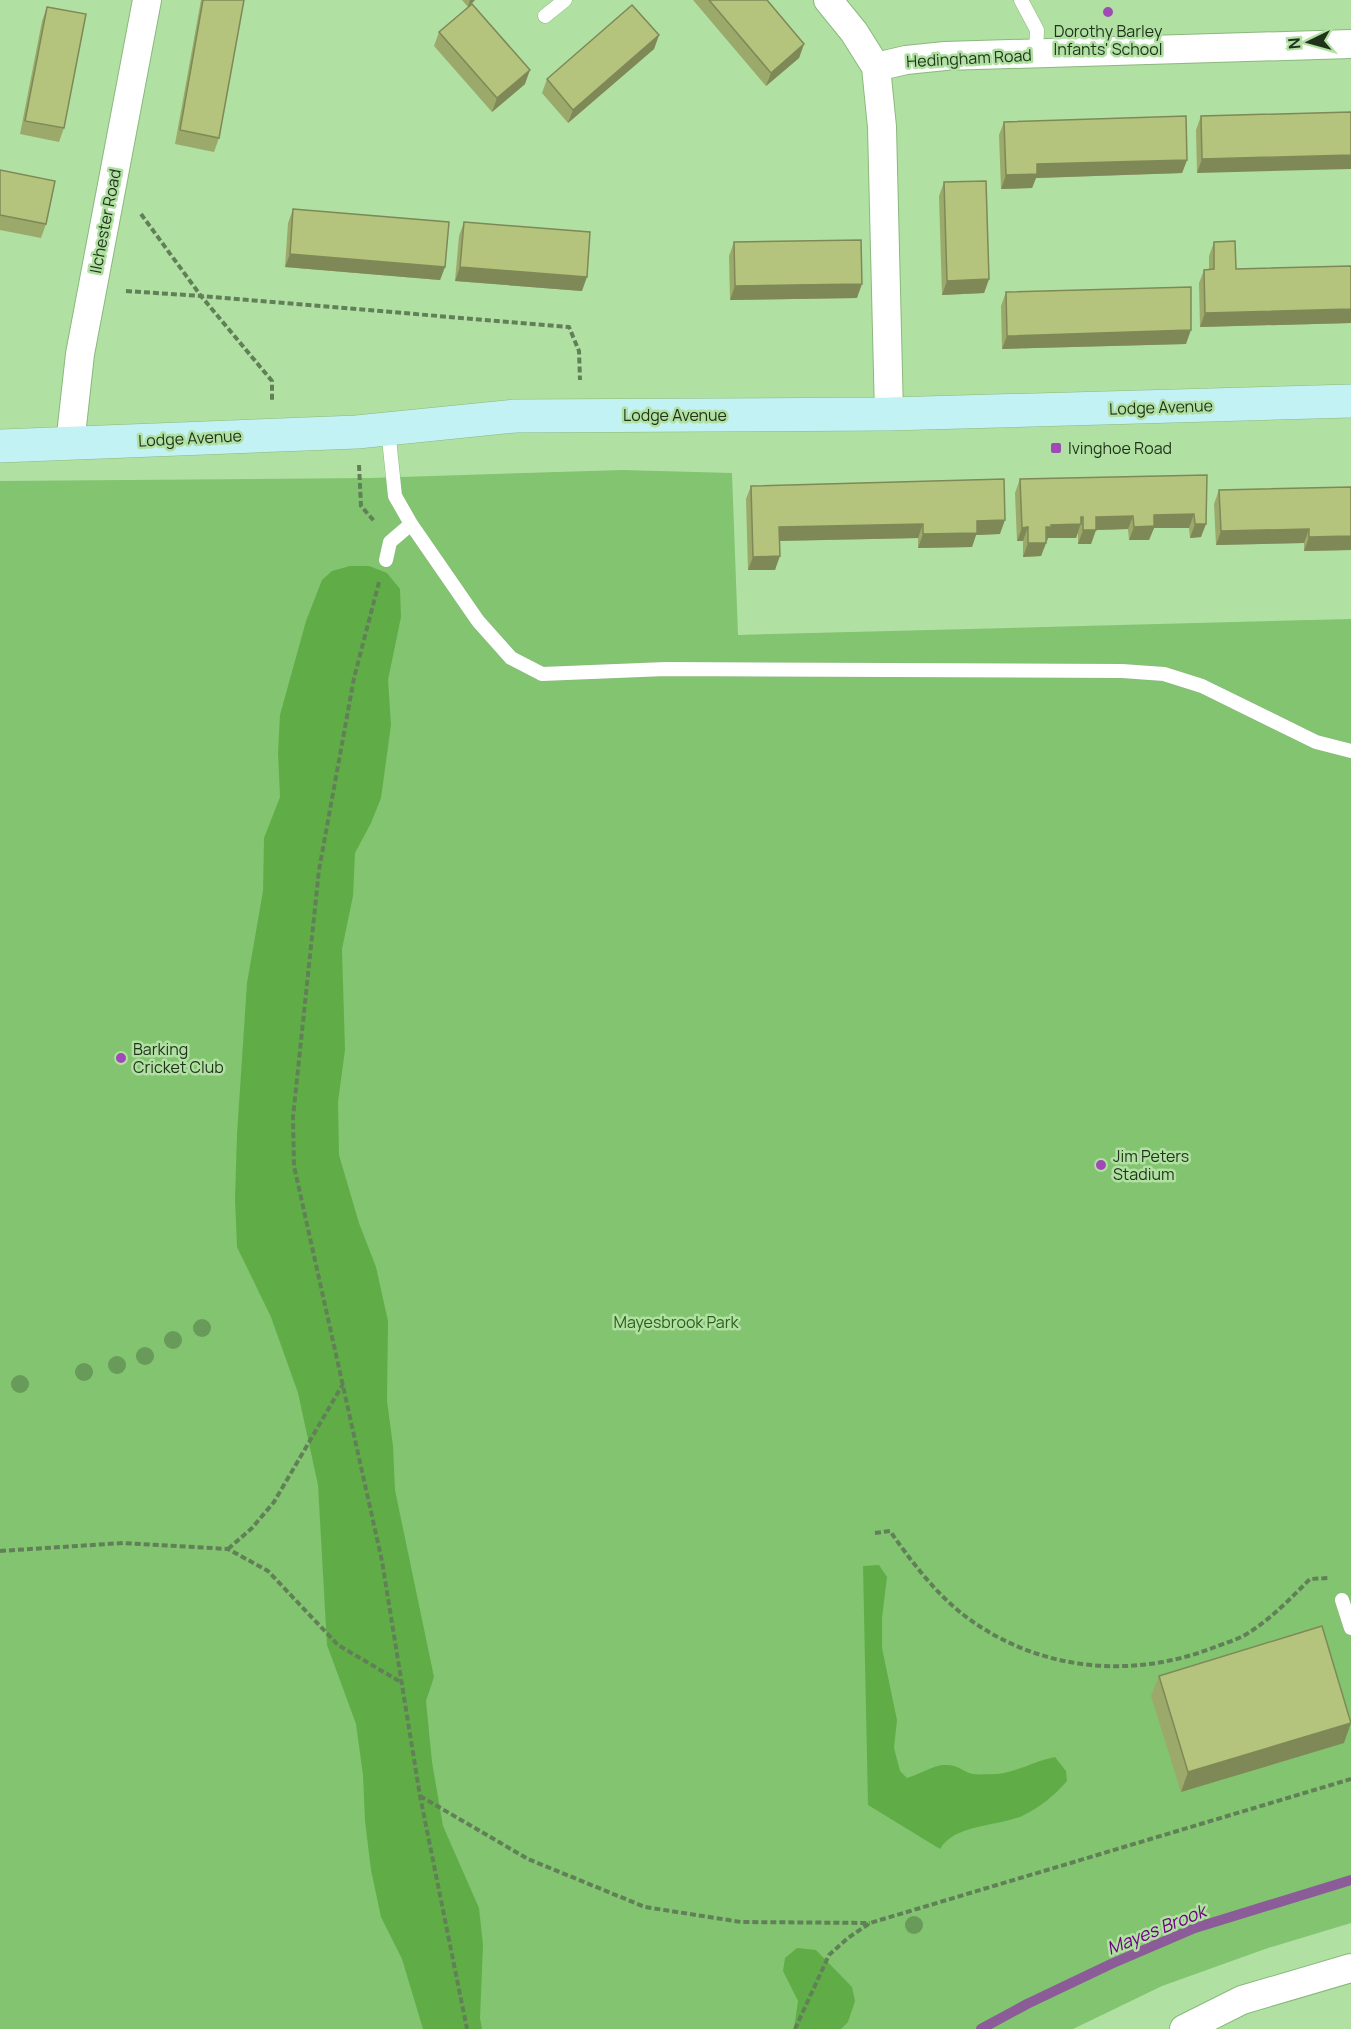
<svg xmlns="http://www.w3.org/2000/svg" width="1351" height="2029" font-family="Manrope,sans-serif">
  <style>
    .green { fill: #82c46f }
    .forest { fill: #60ad47 }
    .lines { fill: none; stroke-linecap: round; stroke-linejoin: round }
    .stream { stroke: #8c5c98; stroke-width: 10 }
    .lane-casing { stroke: #8ab87d; stroke-width: 15 }
    .street-casing { stroke: #8ab87d; stroke-width: 30 }
    .secondary-casing { stroke: #8ab87d; stroke-width: 34 }
    .path { stroke: #618058; stroke-width: 4; stroke-dasharray: 6 3; stroke-linecap: butt }
    .lane { stroke: #fff; stroke-width: 14 }
    .street { stroke: #fff; stroke-width: 28 }
    .secondary { stroke: #c2f2f4; stroke-width: 33 }
    .tree { fill: #689a59 }
    .wall { fill: #9ba96b }
    .shaded-wall { fill: #7e8957 }
    .building { fill: #b4c47c; stroke: #7e8957; stroke-width: 1.5 }
    .poi-dot { fill: #a04ab7; stroke: #b1e0a3; stroke-width: 2 }
    .labels { text-anchor: middle; dominant-baseline: central; stroke-width: 5; stroke-linejoin: round; paint-order: stroke }
    .poi-label { font-size: 16px; fill: #1f321a; stroke: #b1e0a3; text-anchor: start }
    .street-label { font-size: 16px; fill: #1f321a; stroke: #b1e0a3 }
    .park-label { font-size: 16px; fill: #2d601c; stroke: #b1e0a3 }
    .water-label { font-size: 18px; font-style: italic; fill: #6d0083; stroke: #b1e0a3 }
  </style>
  <rect width="100%" height="100%" fill="#b1e0a3"/>
  <path class="green" d="M622,470L732,473L738,635L1351,619V1923L1268,1948L1162,1986L1073,2029H0V481L370,478Z"/>
  <path class="forest" d="M350,566H369L387,573L400,589L401,617L388,680L391,725L381,798L371,823L355,853L353,896L342,949L345,1050L338,1102L339,1155L359,1223L376,1267L388,1321L387,1401L393,1446L395,1490L434,1677L426,1701L432,1762L443,1826L479,1908L483,1945L480,2018L482,2029H423L402,1959L381,1917L371,1870L365,1821L363,1775L356,1724L327,1645L318,1485L298,1393L271,1317L237,1247L235,1199L237,1134L247,983L263,891L264,838L280,797L278,753L280,715L306,621L322,580L332,571Z
    M879,1565L887,1577L882,1618V1648L897,1720L894,1748L900,1771L907,1778C918,1775 933,1766 942,1765C959,1764 961,1771 973,1774C980,1775 990,1774 997,1774C1017,1772 1035,1761 1055,1757L1066,1771L1067,1781C1054,1796 1039,1808 1022,1816C996,1827 955,1824 940,1849L868,1805L863,1566Z
    M797,1948L816,1950L852,1987L855,2001L848,2022L841,2029H794L798,2001L783,1971L785,1958Z"/>
  <g class="lines">
    <path class="stream" d="M981,2029L1027,2004L1111,1964L1195,1928L1351,1880"/>
    <g class="lane-casing">
      <path id="lane" d="M1021,0L1037,30L1036,55
        M545,16L565,0
        M388,429L395,496L411,524L478,621L511,658L542,674L666,669L1122,671L1164,674L1202,686L1316,742L1351,751
        M386,560L390,542L411,524
        M1342,1600L1351,1628"/>
    </g>
    <g class="street-casing">
      <path id="street" d="M828,0L854,32L876,67L882,127L889,414
        M876,67L906,60L945,56L1351,44
        M70,444L80,354L147,0
        M1184,2029L1242,2000L1351,1968"/>
    </g>
    <g class="secondary-casing">
      <path id="secondary" d="M0,446L357,432L515,416L889,414L1351,401"/>
    </g>
    <path class="path" d="M141,214L201,296L272,381V401
      M126,291L201,296L569,327L579,351L580,380
      M359,465L361,506L375,522
      M379,582L354,678L319,870L293,1117L294,1166L382,1561L420,1796L467,2029
      M875,1533L890,1531C911,1561 935,1593 965,1616C1038,1671 1131,1680 1215,1647C1225,1643 1236,1640 1245,1635C1270,1620 1290,1599 1310,1579L1329,1578
      M228,1549L252,1528L274,1502L343,1384
      M0,1551L123,1543L228,1549L268,1571L338,1645L399,1681
      M420,1796L528,1859L645,1907L741,1922L870,1923
      M795,2029L829,1955L848,1938L870,1923L1351,1779"/>
    <use href="#lane" class="lane"/>
    <use href="#street" class="street"/>
    <use href="#secondary" class="secondary"/>
  </g>
  <g class="tree">
    <circle cx="202" cy="1328" r="9"/>
    <circle cx="173" cy="1340" r="9"/>
    <circle cx="145" cy="1356" r="9"/>
    <circle cx="117" cy="1365" r="9"/>
    <circle cx="84" cy="1372" r="9"/>
    <circle cx="20" cy="1384" r="9"/>
    <circle cx="914" cy="1925" r="9"/>
  </g>
  <path class="wall" d="M201,0H244L219,138L214,152L175,144Z
    M462,0H475L468,7Z
    M693,0H767L804,44L799,58L766,86Z
    M47,7L64,128L59,142L20,134L42,21Z
    M439,32L525,84L492,112L434,46Z
    M659,35L654,49L568,123L542,93L547,79Z
    M1351,112L1197,173L1196,130L1201,116Z
    M1004,122L1187,160L1182,173L1036,178L1032,188L1001,189L999,135Z
    M0,170L46,224L41,238L0,230Z
    M944,182L989,279L984,293L942,295L939,196Z
    M293,209L445,267L440,280L285,267L288,223Z
    M464,222L582,291L455,281L459,236Z
    M734,242L857,298L730,300L729,256Z
    M1214,242L1236,269L1351,266V323L1200,327L1199,283L1204,270H1209V256Z
    M1006,292L1186,344L1002,349L1001,306Z
    M1207,475L1201,537L1190,538L1189,528H1154L1149,540H1129L1128,529L1096,530L1091,544H1078V533L1076,538H1048L1041,556L1023,557V541H1017L1015,493L1020,479Z
    M751,486L1000,534L976,535L972,547L918,548V538L780,541L775,570H748L746,499Z
    M1351,487V550L1304,551V543L1216,545L1214,504L1219,490Z
    M1159,1676L1344,1743L1181,1792L1151,1696Z"/>
  <path class="shaded-wall" d="M470,0H475L468,7Z
    M659,35L654,49L568,123L573,110Z
    M804,44L799,58L766,86L771,73Z
    M530,70L525,84L492,112L497,98Z
    M1351,155V169L1197,173L1202,159Z
    M1187,160L1182,173L1036,178L1032,188L1001,189L1006,175L1037,164Z
    M290,254L445,267L440,280L285,267Z
    M460,267L587,277L582,291L455,281Z
    M989,279L984,293L942,295L947,281Z
    M862,284L857,298L730,300L735,286Z
    M1351,309V323L1200,327L1205,313Z
    M1191,330L1186,344L1002,349L1007,336Z
    M1194,514L1189,528H1154L1149,540H1129L1134,527L1154,515Z
    M1133,516L1128,529L1096,530L1091,544H1078L1083,530L1096,517Z
    M1083,517L1076,538H1048L1047,541L1046,527L1051,525Z
    M1005,520L1000,534L976,535L972,547L918,548L923,534L977,521Z
    M923,524L918,538L774,541L779,527Z
    M1195,524H1206L1201,537L1190,538Z
    M1028,527L1023,541H1017L1022,528Z
    M1309,529L1304,543L1216,545L1221,531Z
    M1351,536V550L1304,551L1309,537Z
    M1028,543H1046L1041,556L1023,557Z
    M780,556L775,570H748L753,557Z
    M1351,1723L1344,1743L1181,1792L1188,1772Z"/>
  <path class="building" d="M203,0H244L219,138L180,130Z
    M709,0H767L804,44L771,73Z
    M472,4L530,70L497,98L439,32Z
    M632,5L659,35L573,110L547,79Z
    M47,7L86,14L64,128L25,121Z
    M1351,112V155L1202,159L1201,116Z
    M1186,116L1187,160L1037,164V174L1006,175L1004,122Z
    M0,170L55,181L46,224L0,215Z
    M986,181L989,279L947,281L944,182Z
    M293,209L449,222L445,267L290,254Z
    M464,222L590,232L587,277L460,267Z
    M861,240L862,284L735,286L734,242Z
    M1235,241L1236,269L1351,266V309L1205,313L1204,270L1214,269V242Z
    M1191,287V330L1007,336L1006,292Z
    M1207,475L1206,524H1195L1194,514L1154,515V526L1134,527L1133,516L1096,517V530H1083V517H1081V524L1051,525L1052,527H1046V543H1028V527L1022,528L1020,479Z
    M1004,479L1005,520L977,521V533L923,534V524L779,527L780,556L753,557L751,486Z
    M1351,487V536L1309,537V529L1221,531L1219,490Z
    M1322,1626L1351,1723L1188,1772L1159,1676Z"/>
  <g class="poi-dot">
    <circle cx="1108" cy="12" r="6"/>
    <rect x="1050" y="442" width="12" height="12" rx="3"/>
    <circle cx="121" cy="1058" r="6"/>
    <circle cx="1101" cy="1165" r="6"/>
  </g>
  <g class="labels">
    <g class="poi-label">
      <text x="1108" y="31" text-anchor="middle">Dorothy Barley<tspan x="1108" dy="18">Infants' School</tspan></text>
      <text x="1068" y="448">Ivinghoe Road</text>
      <text x="133" y="1049">Barking<tspan x="133" dy="18">Cricket Club</tspan></text>
      <text x="1113" y="1156">Jim Peters<tspan x="1113" dy="18">Stadium</tspan></text>
    </g>
    <g class="street-label">
      <text transform="translate(969 58) rotate(-3)">Hedingham Road</text>
      <text transform="translate(105 221) rotate(-79)">Ilchester Road</text>
      <text transform="translate(1161 407) rotate(-2)">Lodge Avenue</text>
      <text x="675" y="415">Lodge Avenue</text>
      <text transform="translate(190 438) rotate(-3)">Lodge Avenue</text>
    </g>
    <g class="park-label">
      <text x="676" y="1322">Mayesbrook Park</text>
    </g>
    <g class="water-label">
      <text transform="translate(1156 1929) rotate(-22)">Mayes Brook</text>
    </g>
  </g>
  <g transform="translate(1309 42) rotate(265)" stroke="#b1e0a3" stroke-width="4.5" paint-order="stroke">
  <path d="M0-4.5L10 22L0 15L-10 22Z" fill="#1f321a"/>
  <text y="-9" font-size="16" font-weight="bold" text-anchor="middle" fill="#1f321a">N</text>
  </g>
</svg>
